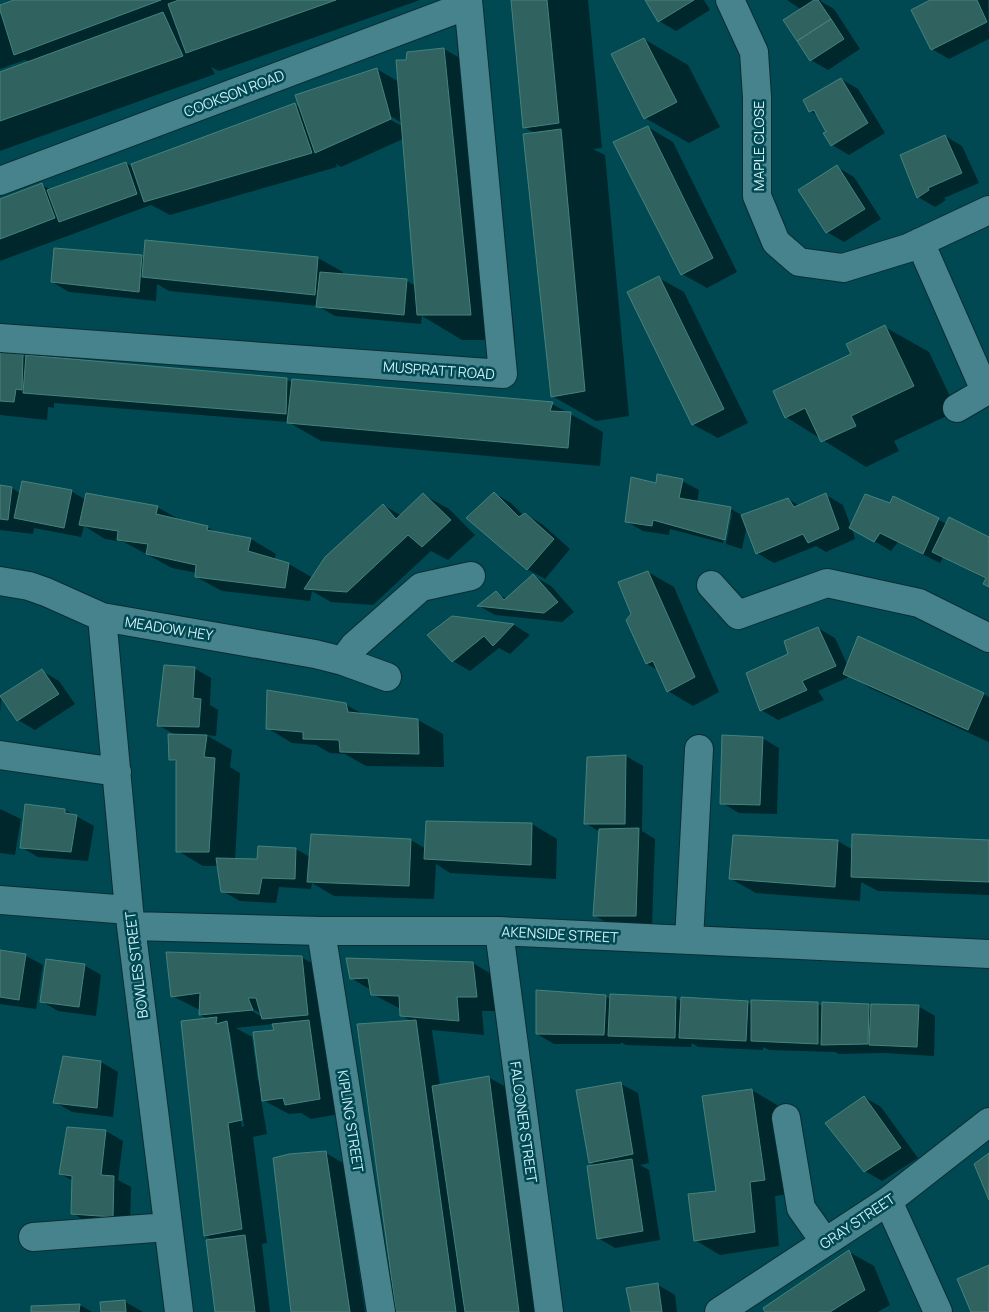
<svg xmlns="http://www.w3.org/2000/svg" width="989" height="1312" font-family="Manrope,sans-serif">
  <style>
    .shadow { fill: #0007; fill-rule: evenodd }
    .building { fill: #30635f; stroke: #45837e }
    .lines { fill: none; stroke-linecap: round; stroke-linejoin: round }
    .minor-casing { stroke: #0b2c31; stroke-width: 30 }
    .minor { stroke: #46838c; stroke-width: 28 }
    .labels { text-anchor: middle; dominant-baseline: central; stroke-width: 5; stroke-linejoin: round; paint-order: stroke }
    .street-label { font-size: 14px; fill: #d1eff4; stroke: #004952 }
  </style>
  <rect width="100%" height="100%" fill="#004952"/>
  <path class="shadow" d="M18,0H420L219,71L211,67L215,74L0,151V73L30,62L25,60L0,69V14L3,15Z
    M512,0H588L602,148L593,149L605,155L629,416L596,421L552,396L536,134L524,127Z
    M646,0H704L710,10L676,31L659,21Z
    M787,0H822L820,1L834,9L860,49L828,70L811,60L802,10Z
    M932,0H988L989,39L949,59L932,49Z
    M644,39L688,65L720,127L689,143L645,118Z
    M444,49L488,74L515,340H462L422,316L421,324L335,316L318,306L169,291L157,284L156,301L69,292L52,282L142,256L145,258H318L343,272V275L407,281L416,286L403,139L341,167L336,164L337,167L170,215L151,205L0,261V200L42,185L51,190L126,163L133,167L295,105L301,108L377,69L399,82L408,62V53ZM387,114L402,123V126L385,117Z
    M841,79L858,89L885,133L849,155L832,145L828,132L819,116L810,111Z
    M648,127L673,142L737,272L707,288L682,274Z
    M945,136L962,146L979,183L944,198L946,200L935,207L918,197Z
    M837,167L854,177L881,219L844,242L827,232Z
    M659,278L684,292L748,423L718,438L692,424Z
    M885,327L929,352L957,411L894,441L899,451L866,467L786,417Z
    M0,353L27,357L287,380L293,383L552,404L603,432L600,466L321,441L288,422L54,403V408L48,407L47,420L0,415Z
    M682,481L699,490L697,503L731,509L743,516L788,499L800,506L826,495L843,505L851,527L890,505L894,498L947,524L989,538V586L986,579L943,557L940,563L898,542L891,551L852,528L855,539L826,552L816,546L774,563L757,553L747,525L742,549L726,544L732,513H729L723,543L670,529L669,535L643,531L626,521L657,485Z
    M0,486L12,488L21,494L71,491L86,500L157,507L182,521L207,527L219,534L251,539L276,554L274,560L289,564L313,578L383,505L402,516L424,495L449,509L475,535L448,560L431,551L373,605L331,602L312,591L310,601L222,591L196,577L197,573L172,568L124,542L105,539L84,526L81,537L34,528L33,534L0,530Z
    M494,493L511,503L523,515L525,514L542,524L570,549L545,579L527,569Z
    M648,572L674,587L719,692L693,706L668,691L658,670L647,664L628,620Z
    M534,576L551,586L574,612L562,622L495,615L479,606L496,593L507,599Z
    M453,617L514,625L530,635L510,654L499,648L470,671L453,661Z
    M818,628L835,638L848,666L983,694L989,697V742L870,688L851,676L818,691L824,700L778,720L761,710L790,655Z
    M194,668L211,678L210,705L218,710L216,736L206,735L232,750L230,767L240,773L235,860H258L296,849L310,857L411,840L426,849L532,824L557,839L556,879L450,873L436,864L434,899L334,896L312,883L311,889L279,887L276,903L240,901L222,891L218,866H203L178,851V763L170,759L177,736L158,725Z
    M42,671L59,681L75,704L35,730L18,720L1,699L0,716V698Z
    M345,704L364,715L418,720L443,734L444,767L366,766L345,754L330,753L316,745L292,743L267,728Z
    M762,738L779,748L777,814L739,813L722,803Z
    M626,756L643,766L642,831L655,839L652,925H612L595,916L600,832L585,823Z
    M0,809L21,819L15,855L0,853Z
    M65,810L94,826L88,861L38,857L21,847Z
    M838,841L853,850L989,841V895L878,891L861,882L860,901L756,893L731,879Z
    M0,952L26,956L43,965L36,1009L0,1004Z
    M301,957L327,972L345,1113L311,1119L301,1113L289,1114L261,1099L267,1134L253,1137L267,1243L262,1244L270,1312H216L213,1240L205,1236L208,1019L200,1015V1010L172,996ZM248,1006L262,1014V1017L247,1008ZM273,1024L276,1031L261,1080L258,1081L252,1037L236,1028ZM227,1032H230L244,1126L242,1127Z
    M473,963L498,978L502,1011H482L484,1035L432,1030L440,1086L488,1077L506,1087L535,1312H397L413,1022L401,1015V1009L372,994L371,990L351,978Z
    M84,965L101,975L96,1016L58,1011L41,1001Z
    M605,996L611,1000L676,998L682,1002H747L753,1005V1001L818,1004L823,1007L918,1006L935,1016L934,1056L884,1053L839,1054L835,1052L769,1050L763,1047V1050L698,1047L692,1043L691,1047L626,1045L621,1042V1044H554L537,1034Z
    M101,1062L118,1072L113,1117L72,1112L55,1102Z
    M621,1084L638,1093L649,1163L640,1165L649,1170L660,1240L615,1248L598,1238L596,1166L590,1162Z
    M752,1090L777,1105L790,1194L775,1196L779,1246L720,1255L695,1240L718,1192Z
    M864,1097L881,1107L918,1158L882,1181L865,1171L827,1124Z
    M106,1131L123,1141L118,1180L131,1187L130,1226L89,1223L72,1213L73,1181L61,1174Z
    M326,1153L343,1163L365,1312H293Z
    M849,1252L874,1266L890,1305L878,1312H766Z
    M658,1285L675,1295L677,1312H633Z
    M124,1301L143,1312H102Z
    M80,1305L92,1312H33Z"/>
  <path class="building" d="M14,0H161L14,55L0,10V5Z
    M179,0H336L186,53L168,4Z
    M511,0H547L559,123L523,128Z
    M645,0H694L658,22Z
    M814,0H818L831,19L797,41L783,20Z
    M930,0H977L987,22L931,50L911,10Z
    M163,12L183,56L0,121V72Z
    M831,19L844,39L810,61L797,41Z
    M644,38L677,102L644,119L611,54Z
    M444,48L471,315H417L396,60H406L407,52Z
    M377,68L391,119L315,153L295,95Z
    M841,78L868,123L831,146L823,133L826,132L814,110L809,112L803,100Z
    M295,103L312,153L144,202L131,164Z
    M648,126L713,258L681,275L613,142Z
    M561,129L585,391L551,397L523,134Z
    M945,135L962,173L928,188L929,190L917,198L900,155Z
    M126,162L137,194L59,222L47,190Z
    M837,165L865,209L826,233L798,190Z
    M42,183L55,218L0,239V199Z
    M145,240L318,257L315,295L142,277Z
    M54,248L142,255L139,292L51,282Z
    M320,272L407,279L404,315L316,307Z
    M659,276L724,409L692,425L627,292Z
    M885,325L914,386L851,416L856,426L821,442L805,408L785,418L773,391L851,354L846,344Z
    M0,352L23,354L22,390L16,389L14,402L0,401Z
    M26,355L287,378L286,414L23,393Z
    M292,379L553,402L550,411L571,412L568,448L287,423Z
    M657,474L683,479L679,498L731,507L725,540L653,520L652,526L625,522L631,477L656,483Z
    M22,481L72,490L64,528L14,518Z
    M0,485L12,487L8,520L0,519Z
    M494,492L519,517L525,513L554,539L527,570L466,518Z
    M86,493L158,506L156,514L208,526L207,530L251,538L248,551L289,563L285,588L195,577L196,565L146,554L148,544L117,540L118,531L79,525Z
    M423,493L451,520L422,547L408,535L347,592L304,589L325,557L383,504L396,519Z
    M826,493L839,529L808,543L803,534L756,554L741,515L788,498L794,507Z
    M865,494L890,503L893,496L939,518L923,554L880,533L874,542L849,528Z
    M949,517L989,537V587L983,584L986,578L932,552Z
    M648,571L695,677L667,692L653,661L646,664L626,620L631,614L618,582Z
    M533,574L558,602L544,613L477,606L496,591L504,600Z
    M452,616L514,624L493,646L484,636L452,662L427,635Z
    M818,627L836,666L802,681L807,690L760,711L746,673L788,654L784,641Z
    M858,636L984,693L968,730L843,674Z
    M164,665L195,667L193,698L201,699L199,727L157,726Z
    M42,669L59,694L17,721L0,696Z
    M267,690L346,703L348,712L418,719L419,754L340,752L339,740L303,739V732L266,729Z
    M168,734L207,735L204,757L215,758L209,852H176V760H169Z
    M722,735L763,737L760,805L720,804Z
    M626,755L625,824H584L587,757Z
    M25,804L65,809V813L77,815L71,852L20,848Z
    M426,821L532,823L531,865L424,859Z
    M639,828L636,916H593L599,829Z
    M311,834L411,839L409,886L307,882Z
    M852,834L989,840V882L851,877Z
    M733,835L838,840L835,887L729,879Z
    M258,846L296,848L295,879L262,878L259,894L221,892L216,858L257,859Z
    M0,950L26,954L19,1000L0,997Z
    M166,952L302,956L308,1015L262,1019L256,998H248L253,1010L199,1015L200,993L171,997Z
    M346,958L473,962L477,997H457L459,1021L400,1016L399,996L371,995L368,978L350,979Z
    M46,959L85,964L79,1007L40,1002Z
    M536,990L606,995L604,1035L536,1034Z
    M610,994L676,997L675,1038L608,1036Z
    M681,997L748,1001L746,1041L679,1038Z
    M751,1000L818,1002V1044L751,1041Z
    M822,1002L869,1004L868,1044L821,1045Z
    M871,1004L919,1005L917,1047L869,1045Z
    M217,1017L216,1024L227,1021L242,1120L228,1123L242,1229L204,1236L181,1021Z
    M309,1020L320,1099L285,1105L283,1098L262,1101L253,1032L274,1030L272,1024Z
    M416,1020L456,1312H396L357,1024Z
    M63,1056L101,1061L97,1108L53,1103Z
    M489,1076L519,1312H465L432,1086Z
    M621,1082L633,1154L589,1163L576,1090Z
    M752,1089L765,1180L750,1182L755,1232L694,1241L688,1194L716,1191L702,1096Z
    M864,1096L901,1148L864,1172L825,1123Z
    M67,1127L106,1130L101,1175L114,1176L113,1217L71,1214L72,1176L59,1174Z
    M326,1151L350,1312H291L273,1158L289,1154Z
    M989,1153V1200L974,1164Z
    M632,1159L643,1231L597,1239L587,1166Z
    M245,1235L255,1312H215L206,1240Z
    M849,1250L865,1290L830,1312H765L763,1308Z
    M989,1265V1312H971L957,1279Z
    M658,1283L662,1312H631L626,1288Z
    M125,1300L126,1312H101L100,1302Z
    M80,1304L79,1312H31V1306Z"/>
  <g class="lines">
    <g class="minor-casing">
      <path id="minor" d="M730,0L754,52L757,97V196L776,242L799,262L843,268L908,248L989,210
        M0,181L468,5
        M920,242L983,386L981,394L957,408
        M0,338L503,374L468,0
        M0,581L29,586L46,592L102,617L315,654L343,661L387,677
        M711,585L738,615L827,583L919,603L989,638
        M102,617L129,910L179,1312
        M343,661L354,646L421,587L471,576
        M0,755L117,772
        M0,900L129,910
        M131,926L321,931H499L989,954
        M321,931L381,1312
        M499,931L549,1312
        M689,940L699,749
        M786,1118L801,1208L825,1242
        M888,1201L938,1312
        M33,1237L168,1227
        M719,1312L888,1201L989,1122"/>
    </g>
    <use href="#minor" class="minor"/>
  </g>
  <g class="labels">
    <g class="street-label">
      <text transform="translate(234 93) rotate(-21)">COOKSON ROAD</text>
      <text transform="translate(758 146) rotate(-90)">MAPLE CLOSE</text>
      <text transform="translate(439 370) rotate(4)">MUSPRATT ROAD</text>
      <text transform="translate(169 628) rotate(9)">MEADOW HEY</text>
      <text transform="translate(560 934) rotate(3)">AKENSIDE STREET</text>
      <text transform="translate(136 965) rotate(-97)">BOWLES STREET</text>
      <text transform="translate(351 1121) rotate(81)">KIPLING STREET</text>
      <text transform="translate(524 1122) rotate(82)">FALCONER STREET</text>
      <text transform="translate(857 1221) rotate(-34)">GRAY STREET</text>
    </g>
  </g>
</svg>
